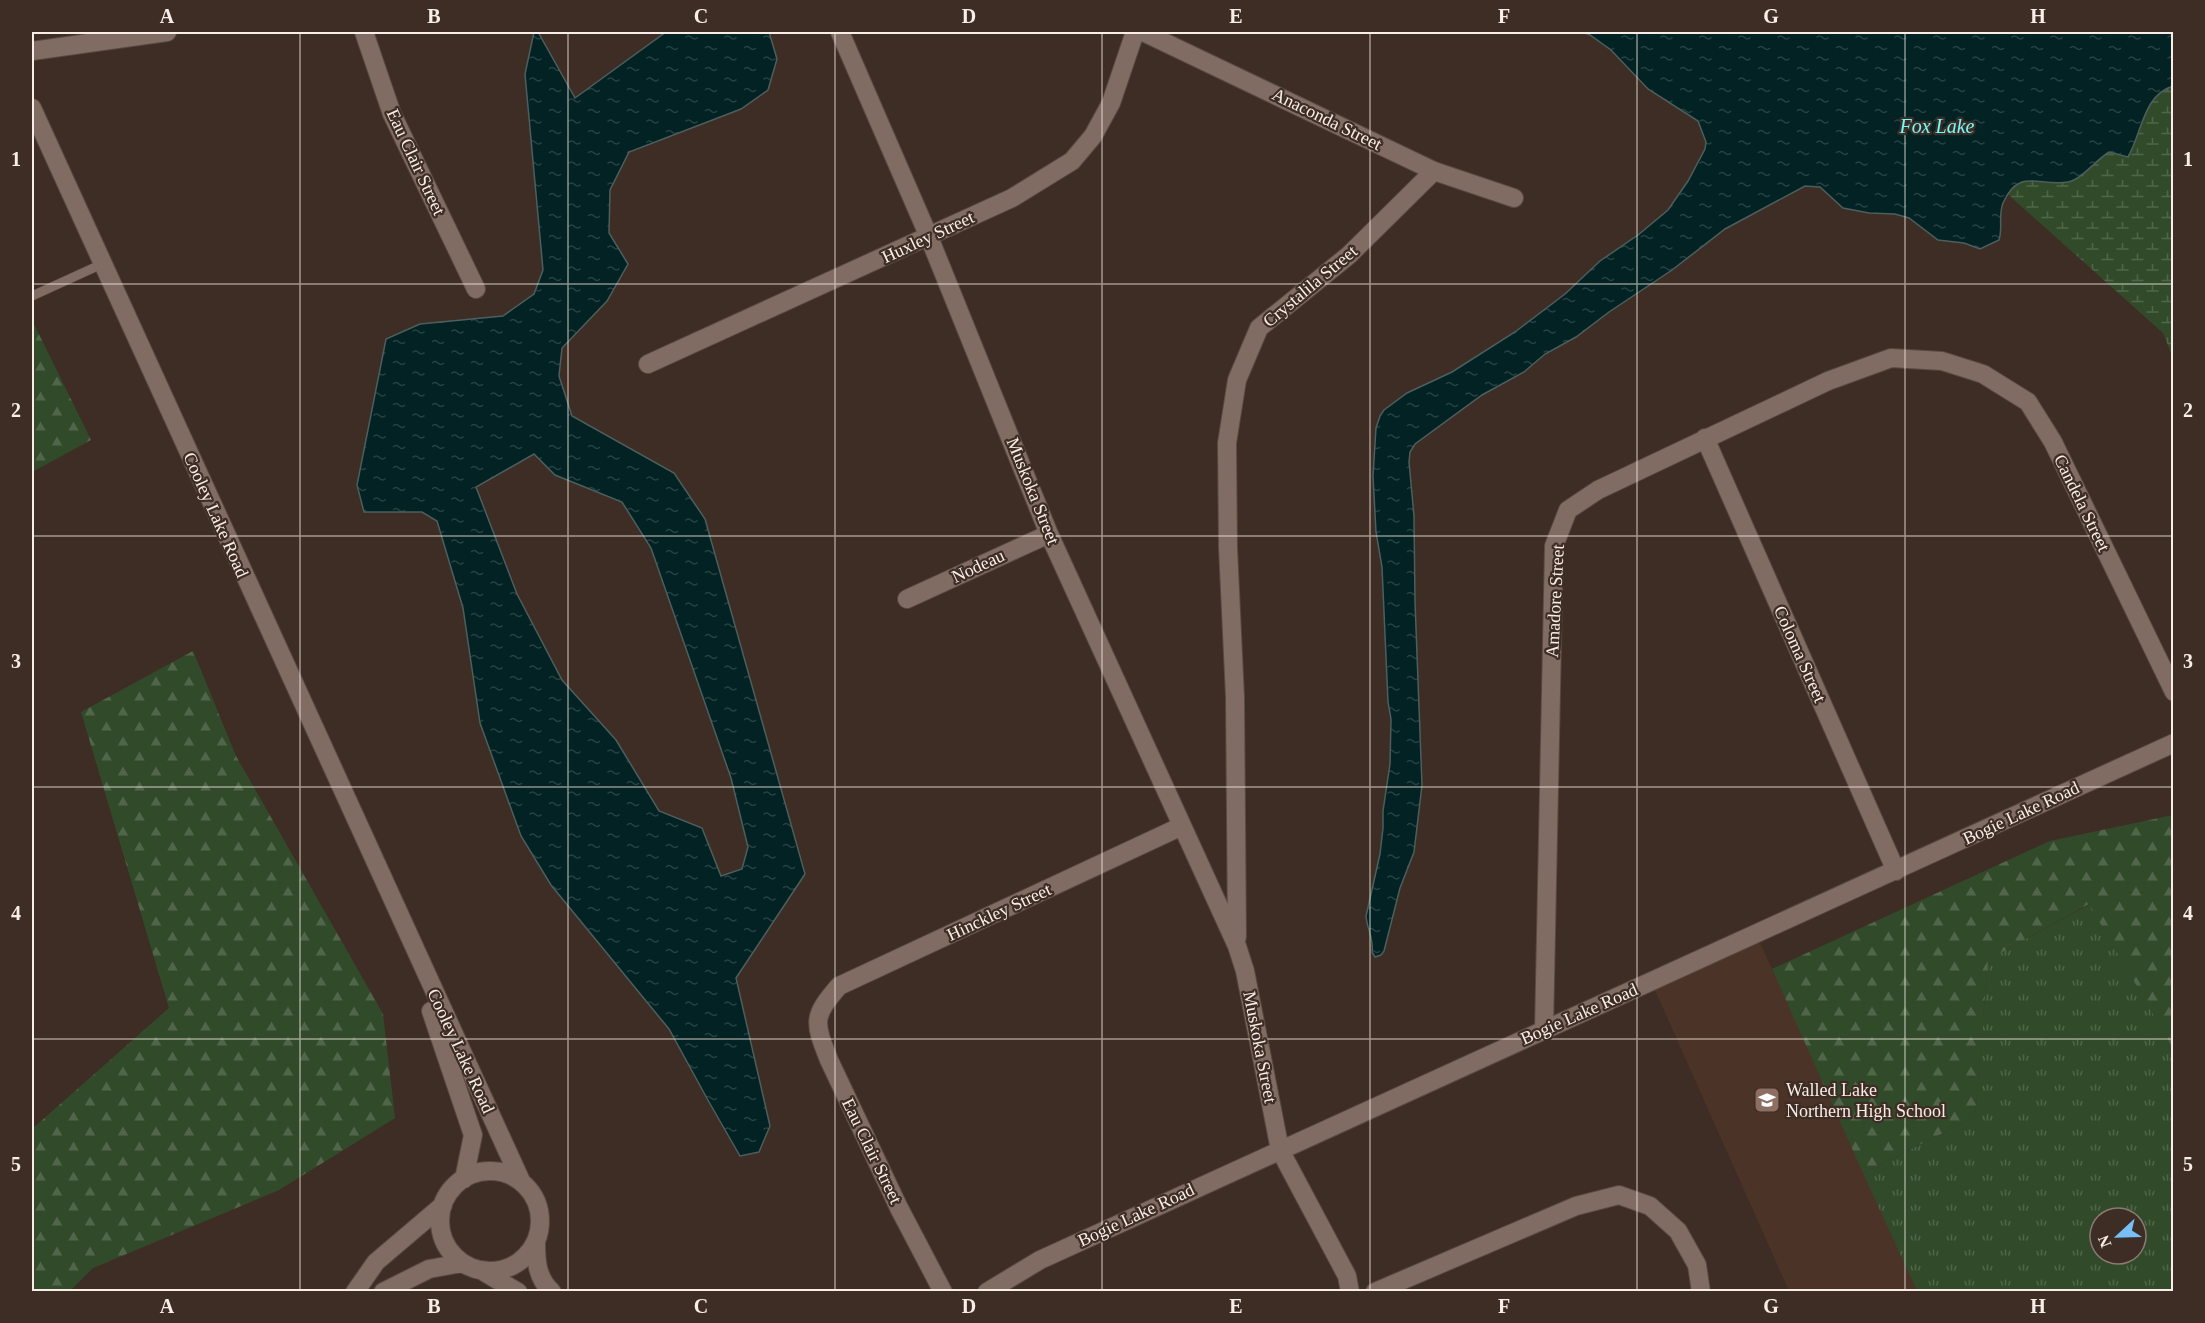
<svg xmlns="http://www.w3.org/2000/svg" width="2205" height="1323" font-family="'Times New Roman',serif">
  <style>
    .built { fill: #4b3328 }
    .grass { fill: url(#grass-tufts); fill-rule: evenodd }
    .forest { fill: url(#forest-firs) }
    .wetland { fill: url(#wetland-marsh) }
    .water { fill: url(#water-ripples); stroke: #4c5f5e; stroke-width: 1.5; fill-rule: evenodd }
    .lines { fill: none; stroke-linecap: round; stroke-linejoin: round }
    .lane-casing { stroke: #584942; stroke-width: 10 }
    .street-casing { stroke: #584942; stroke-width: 20 }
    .secondary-casing { stroke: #584942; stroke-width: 20 }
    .lane { stroke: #806c62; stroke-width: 9 }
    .street { stroke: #806c62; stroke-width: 18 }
    .secondary { stroke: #806c62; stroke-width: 18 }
    .grid { fill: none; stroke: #f9ede8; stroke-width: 1.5; stroke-opacity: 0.55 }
    .labels { text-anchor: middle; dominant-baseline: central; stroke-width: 4.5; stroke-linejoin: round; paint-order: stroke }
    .street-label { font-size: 18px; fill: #f9ede8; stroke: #3e2d24 }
    .poi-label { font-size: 18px; fill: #f9ede8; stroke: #3e2d24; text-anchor: start }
    .water-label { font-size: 20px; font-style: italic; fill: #6efbfe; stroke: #3e2d24 }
    .neatline { fill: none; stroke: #f9ede8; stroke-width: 2 }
    .grid-label { font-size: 20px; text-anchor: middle; font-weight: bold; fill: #f9ede8 }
  </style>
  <defs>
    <pattern id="grass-tufts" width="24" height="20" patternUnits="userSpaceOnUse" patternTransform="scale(1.5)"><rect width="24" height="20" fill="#314b2a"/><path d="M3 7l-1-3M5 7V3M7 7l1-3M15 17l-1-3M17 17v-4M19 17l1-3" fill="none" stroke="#506549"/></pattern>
    <pattern id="forest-firs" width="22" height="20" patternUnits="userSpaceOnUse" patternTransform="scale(1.5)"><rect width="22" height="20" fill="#314b2a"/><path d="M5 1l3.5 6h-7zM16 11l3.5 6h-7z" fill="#506549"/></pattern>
    <pattern id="wetland-marsh" width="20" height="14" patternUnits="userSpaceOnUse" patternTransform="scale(1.5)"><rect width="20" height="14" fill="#314b2a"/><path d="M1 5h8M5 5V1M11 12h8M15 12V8" fill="none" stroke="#506549"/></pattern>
    <pattern id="water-ripples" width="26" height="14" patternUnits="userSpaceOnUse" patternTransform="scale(1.5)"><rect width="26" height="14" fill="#022223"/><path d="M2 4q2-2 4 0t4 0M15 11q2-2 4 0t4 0" fill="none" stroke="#284243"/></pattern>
  </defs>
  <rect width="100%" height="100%" fill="#3e2d24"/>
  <path class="built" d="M1758,938L1917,1291H1789L1654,988Z"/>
  <path class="grass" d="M2090,904L2170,1043L2173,1052V1291H1917L1863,1173L1975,1117L1988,960ZM2100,1218H2136V1254H2100Z"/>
  <path class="forest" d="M32,320L91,440L32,472Z
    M193,651L236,756L383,1014L395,1118L279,1190L93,1268L70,1291H32V1129L169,1008L81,712Z
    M2173,815V1052L2170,1043L2089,904L1988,960L1975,1117L1863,1173L1772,969L2050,841Z"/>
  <path class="wetland" d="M2173,32V358L2163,333L1955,147Z"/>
  <path class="water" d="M534,32H538L575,98L666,32H769L777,59L768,90L741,109L629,152L610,190L609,233L628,264L607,301L562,348L559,376L572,416L674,473L705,519L805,874L736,978L770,1126L759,1152L740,1156L709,1102L669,1029L551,885L521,836L480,723L463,608L437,521L422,512H364L357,485L386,339L420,324L503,316L534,294L543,270L525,74ZM534,454L555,475L622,502L651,548L731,778L748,847L742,869L721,876L702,828L659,811L616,740L562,680L517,594L476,487Z
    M1582,32H2173V86C2143,95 2142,133 2128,157L2109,152C2096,160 2081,180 2068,182C2039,187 2019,167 2003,203C1998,216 2003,228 1999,240L1980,249L1964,243L1938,240L1909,218L1895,214L1869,213L1843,208L1820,187L1805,186L1725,229L1672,270L1609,312L1576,337L1545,354L1524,372L1482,395L1415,444L1410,452L1409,462L1414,516L1415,602L1422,785L1414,852L1400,888L1384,951L1381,955L1375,957L1372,952C1374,939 1367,929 1366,916L1380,854L1383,828V811L1390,764L1391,719L1388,702L1382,567L1376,532L1373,476L1376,428L1380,416L1384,410L1407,393L1452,372L1515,332L1565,294L1600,261L1638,235L1668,210L1688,181L1705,149L1706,142L1698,121L1648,89L1611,50L1590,35Z"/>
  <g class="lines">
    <g class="lane-casing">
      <path id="lane" d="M32,296L102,264"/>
    </g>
    <g class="street-casing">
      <path id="street" d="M364,32L392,114L476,289
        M840,32L929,237L1049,534L1237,946L1245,971L1280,1150L1347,1276L1350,1292
        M1143,32L1434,171L1514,198
        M32,51L167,32
        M648,364L1012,198L1072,161L1093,136L1111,103L1135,32
        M1705,438L1896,871
        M907,599L1049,534
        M1237,937L1235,697L1228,548L1227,443L1237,380L1259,328L1349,255L1434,171
        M1544,1030L1554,546L1568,510L1598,490L1828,381L1891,358L1942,361L1983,374L2028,402L2053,442L2174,692
        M943,1292L899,1208L829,1060C814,1022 812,1017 839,986L1182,826
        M1375,1292L1576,1206L1619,1195L1650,1206L1678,1231L1697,1265L1701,1292"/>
    </g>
    <g class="secondary-casing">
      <path id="secondary" d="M32,108L521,1181
        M431,1011L473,1135L464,1179
        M440 1221a50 50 0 1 1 100 0a50 50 0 1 1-100 0Z
        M536,1243C536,1262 537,1278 552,1292
        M484,1272L518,1292
        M355,1292L376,1262L443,1205
        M383,1292L429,1269L462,1263
        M987,1292L1040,1260L2174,743"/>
    </g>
    <use href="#lane" class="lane"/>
    <use href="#street" class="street"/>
    <use href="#secondary" class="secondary"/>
  </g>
  <path class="grid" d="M300,32V1292M568,32V1292M835,32V1292M1102,32V1292M1370,32V1292M1637,32V1292M1905,32V1292M32,284H2174M32,536H2174M32,787H2174M32,1039H2174"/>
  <defs>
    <g id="school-square" transform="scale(1.35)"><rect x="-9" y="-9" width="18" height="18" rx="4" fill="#8d6e63" stroke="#3e2d24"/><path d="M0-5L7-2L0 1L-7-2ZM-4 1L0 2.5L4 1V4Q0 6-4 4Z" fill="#fff"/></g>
  </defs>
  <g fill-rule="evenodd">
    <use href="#school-square" x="1767" y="1100"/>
  </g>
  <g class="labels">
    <g class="street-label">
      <text transform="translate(1327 119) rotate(26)">Anaconda Street</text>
      <text transform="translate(416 162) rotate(65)">Eau Clair Street</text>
      <text transform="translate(928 237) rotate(-25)">Huxley Street</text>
      <text transform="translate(1310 286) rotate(-40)">Crystalila Street</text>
      <text transform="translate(1033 491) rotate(68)">Muskoka Street</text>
      <text transform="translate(2082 503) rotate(64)">Candela Street</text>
      <text transform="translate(216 515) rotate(66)">Cooley Lake Road</text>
      <text transform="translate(978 566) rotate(-25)">Nodeau</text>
      <text transform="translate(1555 601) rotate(-87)">Amadore Street</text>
      <text transform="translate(1800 654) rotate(66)">Coloma Street</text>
      <text transform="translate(2021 813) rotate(-25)">Bogie Lake Road</text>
      <text transform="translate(999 912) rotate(-25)">Hinckley Street</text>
      <text transform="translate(1579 1014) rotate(-24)">Bogie Lake Road</text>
      <text transform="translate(1260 1047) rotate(79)">Muskoka Street</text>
      <text transform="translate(461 1051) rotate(65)">Cooley Lake Road</text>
      <text transform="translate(872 1151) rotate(64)">Eau Clair Street</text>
      <text transform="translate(1136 1215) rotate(-25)">Bogie Lake Road</text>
    </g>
    <g class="poi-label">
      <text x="1786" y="1090">Walled Lake<tspan x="1786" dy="21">Northern High School</tspan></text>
    </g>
    <g class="water-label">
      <text x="1937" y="126">Fox Lake</text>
    </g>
  </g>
  <rect width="2205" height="1323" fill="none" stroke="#3e2d24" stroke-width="66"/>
  <g transform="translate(2118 1236) rotate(248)"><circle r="28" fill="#3e2d24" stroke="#897a72" stroke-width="1.5"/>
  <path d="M0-4.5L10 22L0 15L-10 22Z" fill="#77bff7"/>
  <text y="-9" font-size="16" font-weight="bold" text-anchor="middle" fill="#f9ede8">N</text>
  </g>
  <rect x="33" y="33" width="2139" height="1257" class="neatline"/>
  <g class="grid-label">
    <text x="167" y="23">A</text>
    <text x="434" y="23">B</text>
    <text x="701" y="23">C</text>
    <text x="969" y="23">D</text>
    <text x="1236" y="23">E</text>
    <text x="1504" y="23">F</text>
    <text x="1771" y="23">G</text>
    <text x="2038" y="23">H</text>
    <text x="16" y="166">1</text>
    <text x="2188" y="166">1</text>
    <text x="16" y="417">2</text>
    <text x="2188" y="417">2</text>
    <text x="16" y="668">3</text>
    <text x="2188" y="668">3</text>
    <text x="16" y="920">4</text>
    <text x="2188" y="920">4</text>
    <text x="16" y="1171">5</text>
    <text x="2188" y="1171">5</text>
    <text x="167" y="1313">A</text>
    <text x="434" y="1313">B</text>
    <text x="701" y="1313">C</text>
    <text x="969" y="1313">D</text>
    <text x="1236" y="1313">E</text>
    <text x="1504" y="1313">F</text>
    <text x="1771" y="1313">G</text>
    <text x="2038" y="1313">H</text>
  </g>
</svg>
